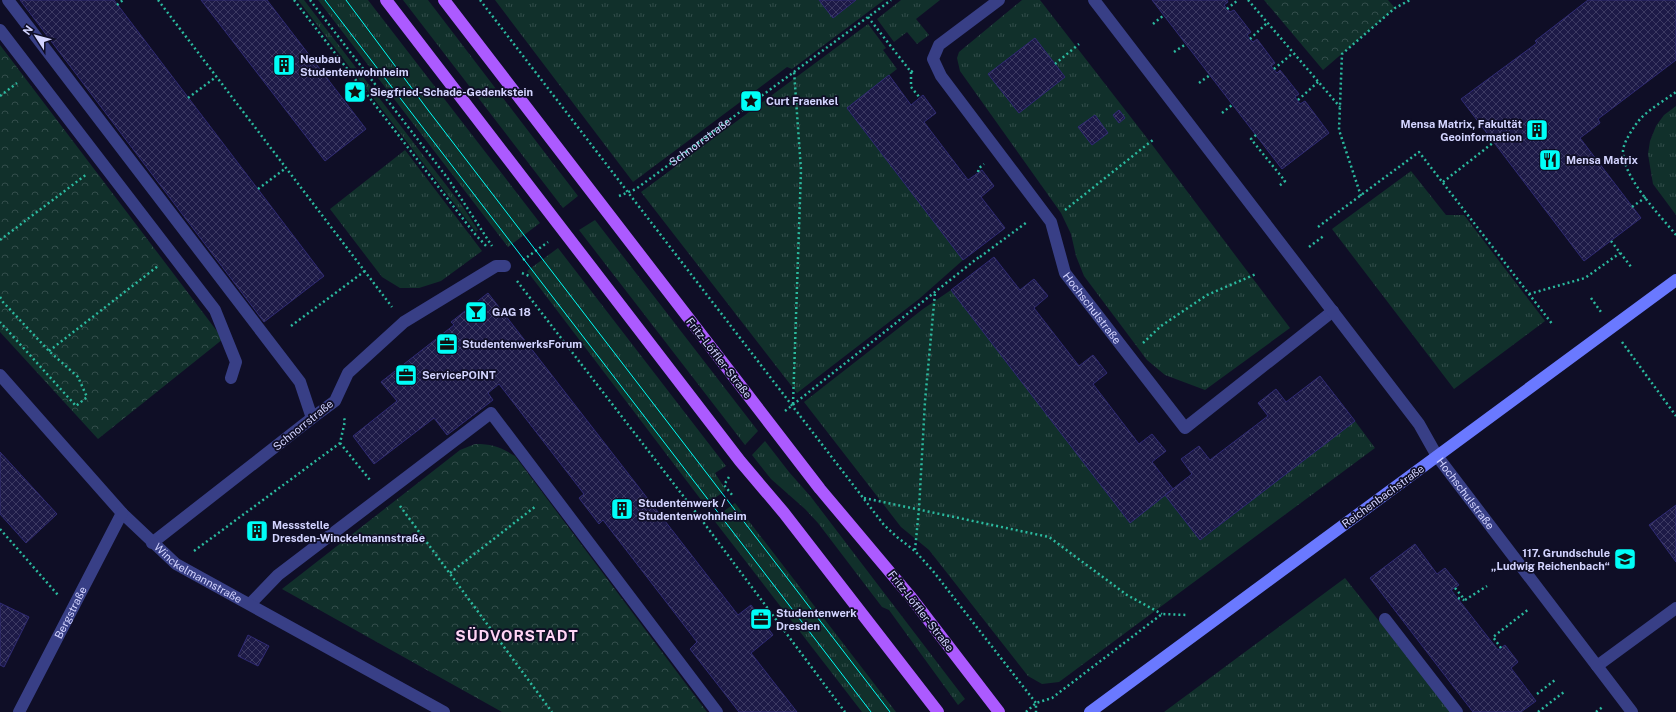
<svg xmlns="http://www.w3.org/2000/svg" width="1676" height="712" font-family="'Public Sans',sans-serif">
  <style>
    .grass { fill: url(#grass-tufts); fill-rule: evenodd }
    .park { fill: url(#park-crowns) }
    .building { fill: url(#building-cross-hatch); stroke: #302b74 }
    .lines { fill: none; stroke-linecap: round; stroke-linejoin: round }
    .path { stroke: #2bba9f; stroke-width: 2.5; stroke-dasharray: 2 3; stroke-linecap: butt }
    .lane { stroke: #383f86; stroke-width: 12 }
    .street { stroke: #383f86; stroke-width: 12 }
    .secondary { stroke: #6a79ff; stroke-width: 12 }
    .primary { stroke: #ac5aff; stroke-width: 12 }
    .tram { stroke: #00fef7; stroke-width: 1 }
    .labels { text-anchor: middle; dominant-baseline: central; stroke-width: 3.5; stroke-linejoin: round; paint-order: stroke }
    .poi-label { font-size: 11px; font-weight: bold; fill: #d3d4ff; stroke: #0f0e26; text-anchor: start }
    .street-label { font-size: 11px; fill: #d3d4ff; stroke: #0f0e26 }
    .district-label { font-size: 15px; font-weight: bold; letter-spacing: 1px; fill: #ffd5f5; stroke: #0f0e26 }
  </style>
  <defs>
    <pattern id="grass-tufts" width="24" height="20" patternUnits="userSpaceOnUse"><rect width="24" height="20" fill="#11302b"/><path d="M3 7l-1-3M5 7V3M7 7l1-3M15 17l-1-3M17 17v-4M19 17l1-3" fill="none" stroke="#334d4b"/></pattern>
    <pattern id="park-crowns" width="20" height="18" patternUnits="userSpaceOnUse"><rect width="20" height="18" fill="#11302b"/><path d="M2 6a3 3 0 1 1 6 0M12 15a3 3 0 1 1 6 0" fill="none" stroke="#334d4b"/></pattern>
    <pattern id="building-cross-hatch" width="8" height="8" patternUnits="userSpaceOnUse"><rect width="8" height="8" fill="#1d1a47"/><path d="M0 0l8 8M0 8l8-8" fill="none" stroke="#3d3a63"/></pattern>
  </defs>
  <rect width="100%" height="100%" fill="#0f0e26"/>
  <path class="grass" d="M298,0H304L463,207L478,230L476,232Z
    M318,0H368L540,223L508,247Z
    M403,0H428L578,196L563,208Z
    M495,0H819L833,18L856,0H884L792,69L787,67L633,182Z
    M901,0H940L916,19L929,35L917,44L907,32L894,42L877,19Z
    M1022,0H1040L1150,142L1290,328L1205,390L1165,375L1147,360L1084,276L1076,256L1071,234L1061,213L960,71L957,58L959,52ZM1035,38L1065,77L1019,113L988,74ZM1079,127L1108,133L1092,145Z
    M868,24L886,48L883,50L897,69L847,108L963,260L919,299L797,393L641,192Z
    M1676,106V215L1653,184L1648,154L1650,141L1656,126L1664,115Z
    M405,150L482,251L441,281L419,288H400L382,277L330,209Z
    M1411,171L1446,215H1464L1545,321L1454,389L1332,229Z
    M595,220L758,431L745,445L579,230Z
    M558,248L726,466L715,473L726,490L705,505L527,271Z
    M951,290L1130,522L1165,495L1200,540L1355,421L1375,448L1059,682L1042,684L1028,676L929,550L901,527L804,402L923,309Z
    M765,441L789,472L811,497L965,699L958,705L889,610L882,607L818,523L805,509L771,479L752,455Z
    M735,503L896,712H862L713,519Z
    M1345,578L1451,712H1164Z"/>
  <path class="park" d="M1264,0H1388L1395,8L1323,70Z
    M0,45L223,339L98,439L0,332Z
    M475,444C493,444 500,447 515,456L707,712H502L282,589L460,450Z"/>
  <path class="building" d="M20,0H114L324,276L264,322Z
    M201,0H267L366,129L325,161Z
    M819,0H856L833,18Z
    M1152,0H1227L1228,2L1224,5L1230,12L1234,10L1251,32L1247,35L1250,39L1253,42L1257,39L1275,63L1271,66L1277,73L1280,70L1299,94L1295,97L1300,104L1305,101L1329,133L1282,169Z
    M1588,0H1676V60L1598,119L1600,123L1580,138L1641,218L1584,261L1461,99L1537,43L1535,41Z
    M1035,38L1065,77L1019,113L988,74Z
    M889,75L911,105L923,95L936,113L924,122L968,180L982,170L994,186L981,197L1005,228L963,260L847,108Z
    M1119,110L1125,118L1119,123L1113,115Z
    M1095,115L1108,133L1092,145L1078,127Z
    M994,257L1020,290L1034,279L1048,296L1034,308L1079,366L1093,355L1107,373L1093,384L1139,444L1152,434L1166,451L1152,462L1173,489L1130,523L951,290Z
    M488,293L738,615L751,605L773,635L751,653L797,712H739L690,649L697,642L603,520L599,524L579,498L584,494L499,384L488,393L493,400L447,435L434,418L374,464L353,436L397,401L381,382L454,325L451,322Z
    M1320,376L1355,421L1200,540L1165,495L1192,474L1181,459L1199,446L1210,460L1268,416L1258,403L1276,389L1286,402Z
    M0,452L57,514L26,543L0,514Z
    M1676,505V562L1649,525Z
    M255,520L267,535L259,541L247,527Z
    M1415,544L1437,574L1445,568L1459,585L1451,590L1498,650L1505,645L1518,662L1511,668L1536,701L1521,712H1473L1370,578Z
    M0,603L29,617L4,667L0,665Z
    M248,635L269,646L258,666L238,656Z"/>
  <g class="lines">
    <g class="path">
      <path d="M158,0L392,307"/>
      <path d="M294,0L474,233L488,248"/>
      <path d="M310,0L449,180L492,246"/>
      <path d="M480,0L884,525L897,537L915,551L933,571L1036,703V712"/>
      <path d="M1248,0L1340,107"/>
      <path d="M117,5L123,0"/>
      <path d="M1227,9L1238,0"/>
      <path d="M868,17L911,72L915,69"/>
      <path d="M1153,24L1164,15"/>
      <path d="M1250,39L1267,23"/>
      <path d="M1174,52L1186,44"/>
      <path d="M1055,64L1079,44"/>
      <path d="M1274,69L1293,53"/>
      <path d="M911,72V87L920,98"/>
      <path d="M1199,83L1210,75"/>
      <path d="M0,96L17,83"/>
      <path d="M188,98L216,77"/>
      <path d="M1298,100L1318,82"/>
      <path d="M1222,113L1232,105"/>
      <path d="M1256,135L1251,139L1285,181L1279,186"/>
      <path d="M978,172L979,168L984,164"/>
      <path d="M1443,182L1494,142"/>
      <path d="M258,189L286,168"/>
      <path id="s1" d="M619,196L636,189L891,0"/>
      <path d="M1361,196L1339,130L1342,54L1395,8L1410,0"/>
      <path d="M1632,207L1646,197"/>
      <path d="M1065,210L1154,139"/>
      <path d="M1318,227L1419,152L1553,325"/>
      <path d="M1676,235C1659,214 1625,180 1623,153C1622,143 1635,125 1641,118C1651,108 1665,100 1676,92"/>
      <path d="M0,240L87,174"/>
      <path d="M1611,241L1632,268"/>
      <path d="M1309,247L1325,235"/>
      <path d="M980,257L1027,222"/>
      <path d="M523,260L548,242"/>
      <path d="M522,273L529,276"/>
      <path d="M517,281L701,519L845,712"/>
      <path d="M1529,294L1585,278L1620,253"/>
      <path d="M0,297L3,302L49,351L78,377L87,397L76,406L0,322"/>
      <path d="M1591,298L1601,312"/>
      <path d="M291,326L365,271"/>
      <path d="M1622,342L1676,416"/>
      <path d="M1143,343L1161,326L1207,295L1256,274"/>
      <path d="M49,351L158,266"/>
      <path d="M793,404L801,170L794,71"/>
      <path d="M785,411L979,257"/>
      <path d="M340,443L370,480"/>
      <path d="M729,477L724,485L733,496"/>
      <path d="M864,498L1049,537L1127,595L1162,614"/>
      <path d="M400,506L552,712"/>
      <path d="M0,529L58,595"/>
      <path d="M915,550L919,509L925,401L935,293"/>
      <path d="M194,551L340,443L345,421L344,418"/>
      <path d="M450,573L536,506"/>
      <path d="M1455,588L1465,600"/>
      <path d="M1458,598L1464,600"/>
      <path d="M1465,600L1487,586"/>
      <path d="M1501,648L1493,637L1529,609"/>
      <path d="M1537,694L1555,680"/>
      <path d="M1026,712L1036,703L1052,698L1162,614L1187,615"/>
      <path d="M1538,712L1564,692"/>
      <path d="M1596,712L1604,706"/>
    </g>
    <g class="lane">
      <path d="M8,0L300,382L312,418L152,543"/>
      <path id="s2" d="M999,0L939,45L933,59L941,76L1051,222L1065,273L1185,428L1333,311"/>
      <path d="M0,30L215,310L236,362L231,378"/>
      <path d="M250,604L278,575L491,413L717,712"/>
      <path d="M1385,619L1457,712"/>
      <path d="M1597,666L1676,608"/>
    </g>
    <g class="street">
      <path id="s3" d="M1094,0L1419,424L1437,456L1632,712"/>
      <path id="s4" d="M0,375L122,513L176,564L444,712"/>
      <path d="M312,418L335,401L348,373L404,322L496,266H505"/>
      <path id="s5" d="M19,712L122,513"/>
    </g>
    <path class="secondary" d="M1090,712L1676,280"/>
    <path class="primary" d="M386,0L740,461L784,513L938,712
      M444,0L820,489L910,596L999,712"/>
    <path class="tram" d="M325,0L871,712
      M346,0L428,110L890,712"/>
  </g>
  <defs>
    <g id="building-square" transform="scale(1.15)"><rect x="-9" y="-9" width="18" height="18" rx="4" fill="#00fef7" stroke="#0f0e26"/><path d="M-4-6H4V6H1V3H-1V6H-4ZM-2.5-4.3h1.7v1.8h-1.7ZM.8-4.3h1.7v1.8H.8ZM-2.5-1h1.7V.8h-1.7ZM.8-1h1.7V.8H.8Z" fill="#111"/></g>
    <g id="sight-square" transform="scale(1.15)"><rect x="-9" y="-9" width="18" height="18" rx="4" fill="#00fef7" stroke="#0f0e26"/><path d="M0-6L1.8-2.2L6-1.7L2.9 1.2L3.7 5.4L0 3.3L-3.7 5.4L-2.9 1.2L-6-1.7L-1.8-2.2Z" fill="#111"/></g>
    <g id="restaurant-square" transform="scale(1.15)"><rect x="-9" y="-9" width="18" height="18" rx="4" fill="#00fef7" stroke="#0f0e26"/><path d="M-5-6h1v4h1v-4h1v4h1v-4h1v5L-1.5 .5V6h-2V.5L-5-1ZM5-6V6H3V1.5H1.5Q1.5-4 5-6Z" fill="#111"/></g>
    <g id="bar-square" transform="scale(1.15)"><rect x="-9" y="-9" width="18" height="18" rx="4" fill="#00fef7" stroke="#0f0e26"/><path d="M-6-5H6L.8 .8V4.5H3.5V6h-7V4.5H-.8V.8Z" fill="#111"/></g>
    <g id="office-square" transform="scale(1.15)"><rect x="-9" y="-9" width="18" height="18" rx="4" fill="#00fef7" stroke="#0f0e26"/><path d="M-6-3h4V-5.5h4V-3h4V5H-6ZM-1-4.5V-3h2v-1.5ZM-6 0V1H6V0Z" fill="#111"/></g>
    <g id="school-square" transform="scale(1.15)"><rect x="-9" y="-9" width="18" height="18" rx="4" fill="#00fef7" stroke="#0f0e26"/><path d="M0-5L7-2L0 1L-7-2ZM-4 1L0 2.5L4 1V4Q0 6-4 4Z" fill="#111"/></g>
  </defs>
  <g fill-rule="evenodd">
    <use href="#building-square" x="284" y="65"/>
    <use href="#sight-square" x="355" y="92"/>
    <use href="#sight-square" x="751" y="101"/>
    <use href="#building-square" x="1537" y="130"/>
    <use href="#restaurant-square" x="1550" y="160"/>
    <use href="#bar-square" x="476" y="312"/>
    <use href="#office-square" x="447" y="344"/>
    <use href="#office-square" x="406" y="375"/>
    <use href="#building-square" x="622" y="509"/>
    <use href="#building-square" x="257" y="531"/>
    <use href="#school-square" x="1625" y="559"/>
    <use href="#office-square" x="761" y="619"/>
  </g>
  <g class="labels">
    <g class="poi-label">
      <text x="300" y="59">Neubau<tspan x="300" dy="13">Studentenwohnheim</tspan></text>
      <text x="370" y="92">Siegfried-Schade-Gedenkstein</text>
      <text x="766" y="101">Curt Fraenkel</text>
      <text x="1522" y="124" text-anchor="end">Mensa Matrix, Fakultät<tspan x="1522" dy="13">Geoinformation</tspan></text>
      <text x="1566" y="160">Mensa Matrix</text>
      <text x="492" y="312">GAG 18</text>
      <text x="462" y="344">StudentenwerksForum</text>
      <text x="422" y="375">ServicePOINT</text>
      <text x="638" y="503">Studentenwerk /<tspan x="638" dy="13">Studentenwohnheim</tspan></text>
      <text x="272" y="525">Messstelle<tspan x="272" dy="13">Dresden-Winckelmannstraße</tspan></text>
      <text x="1610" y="553" text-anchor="end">117. Grundschule<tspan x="1610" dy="13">„Ludwig Reichenbach“</tspan></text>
      <text x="776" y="613">Studentenwerk<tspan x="776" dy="13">Dresden</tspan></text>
    </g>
    <g class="street-label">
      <text stroke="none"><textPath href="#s1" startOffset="98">Schnorrstraße</textPath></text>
      <text stroke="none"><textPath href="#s2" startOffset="389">Hochschulstraße</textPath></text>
      <text transform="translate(719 358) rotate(52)">Fritz-Löffler-Straße</text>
      <text transform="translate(303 425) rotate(-39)">Schnorrstraße</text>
      <text stroke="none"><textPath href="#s3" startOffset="618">Hochschulstraße</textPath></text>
      <text transform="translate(1383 496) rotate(-36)">Reichenbachstraße</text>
      <text stroke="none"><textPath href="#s4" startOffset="282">Winckelmannstraße</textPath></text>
      <text transform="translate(921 611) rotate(52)">Fritz-Löffler-Straße</text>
      <text stroke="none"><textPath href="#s5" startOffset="112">Bergstraße</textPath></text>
    </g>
    <g class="district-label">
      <text x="517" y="635">SÜDVORSTADT</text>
    </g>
  </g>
  <g transform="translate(36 36) rotate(306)" stroke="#0f0e26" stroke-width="3" paint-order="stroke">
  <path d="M0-3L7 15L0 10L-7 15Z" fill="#d3d4ff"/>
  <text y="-6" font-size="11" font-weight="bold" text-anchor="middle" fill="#d3d4ff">N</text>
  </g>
</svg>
